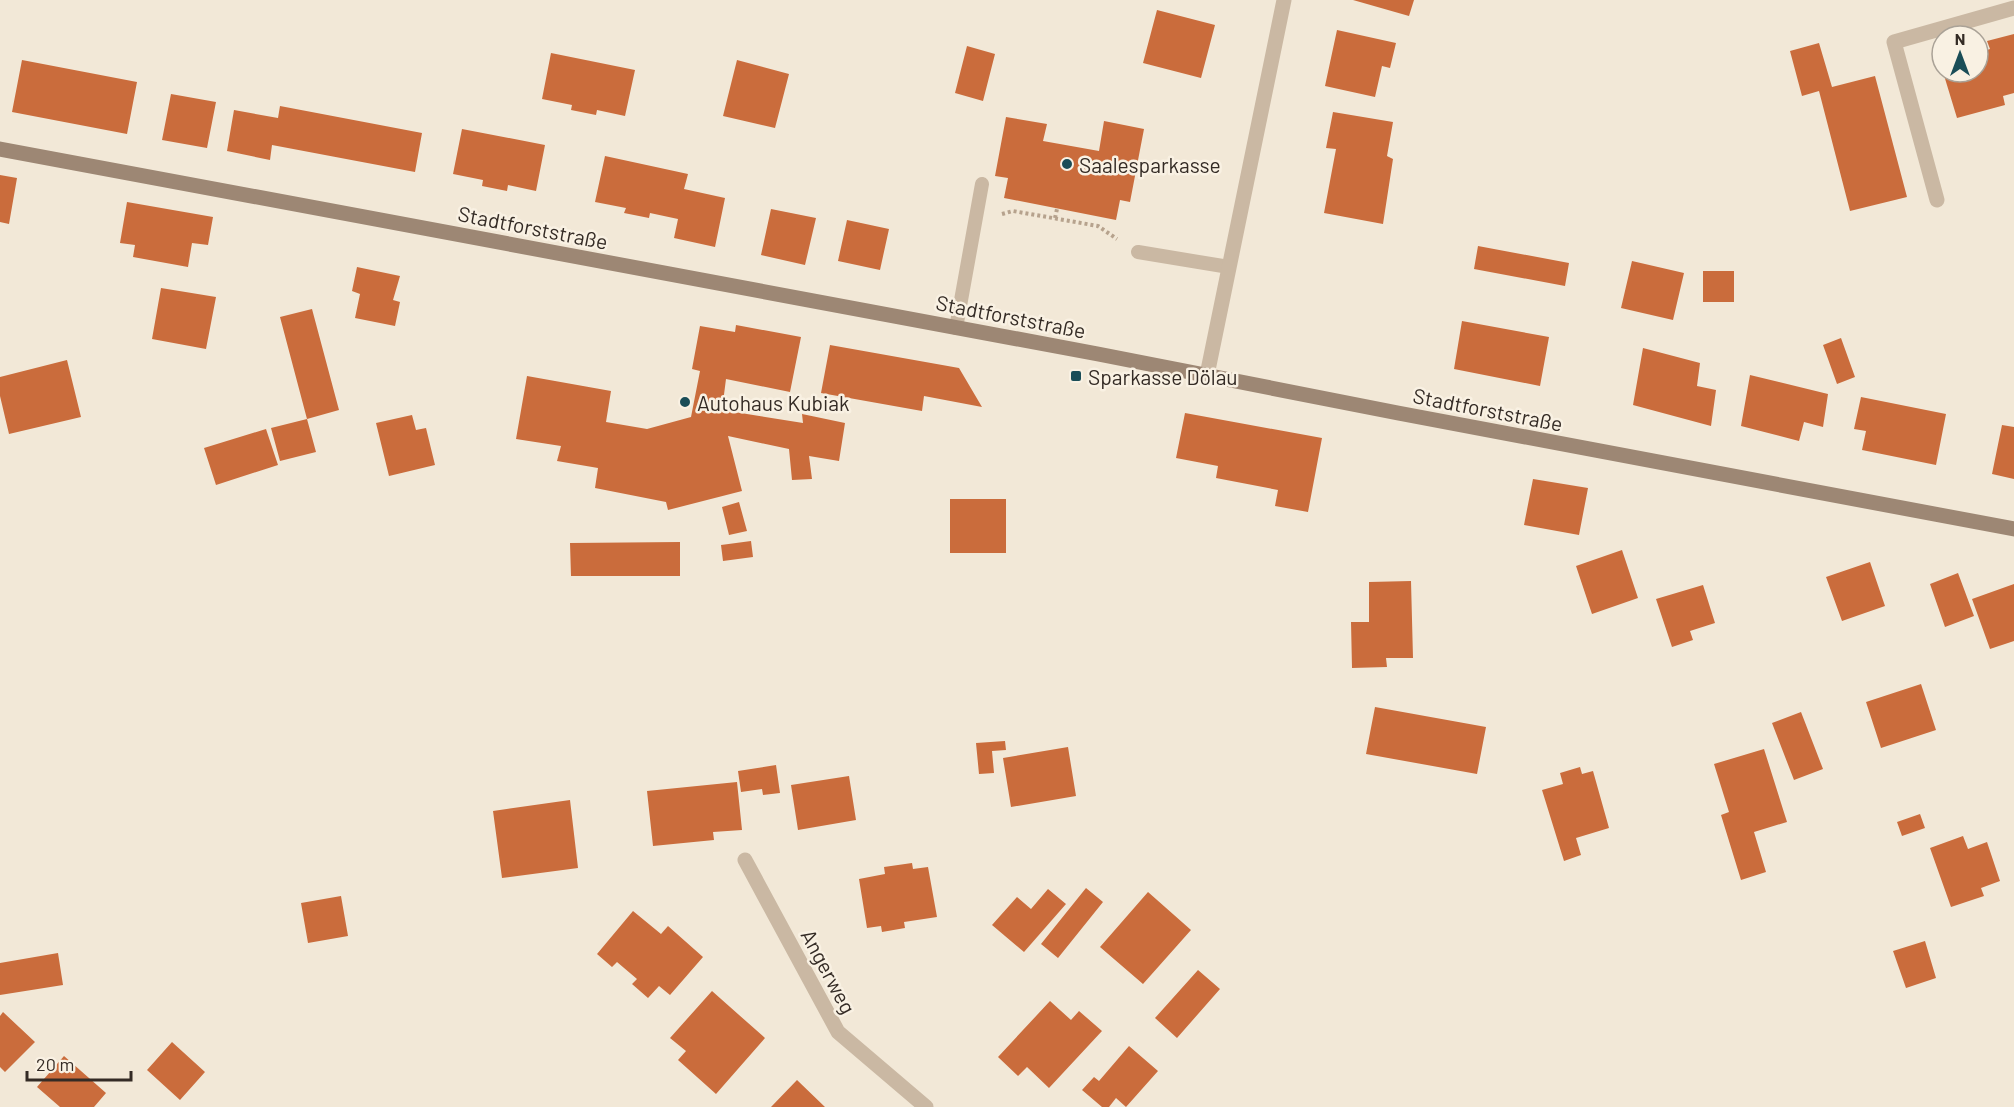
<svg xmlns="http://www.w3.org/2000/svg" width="2014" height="1107" font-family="Barlow,sans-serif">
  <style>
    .building { fill: #ca6c3c }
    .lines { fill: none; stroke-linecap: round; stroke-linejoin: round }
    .path { stroke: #b6a28d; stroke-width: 4; stroke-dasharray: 3 3; stroke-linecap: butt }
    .service { stroke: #cab8a3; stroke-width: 14 }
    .minor { stroke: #cab8a3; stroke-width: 15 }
    .secondary { stroke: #9d8774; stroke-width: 15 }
    .poi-dot { fill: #1a4d57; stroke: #f9f1e3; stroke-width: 2 }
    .labels { text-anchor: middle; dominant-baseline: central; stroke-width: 5; stroke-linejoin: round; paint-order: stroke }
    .poi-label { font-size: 21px; fill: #342b25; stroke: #f9f1e3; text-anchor: start }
    .street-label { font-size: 21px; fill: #342b25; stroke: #f9f1e3 }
  </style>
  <rect width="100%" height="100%" fill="#f2e8d7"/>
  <path class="building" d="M1353,0H1414L1409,16Z
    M1157,10L1215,25L1201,78L1143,63Z
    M1337,30L1396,43L1390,68L1382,66L1375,97L1325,86Z
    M2014,34V93L2003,96L2005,105L1957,118L1943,72H1978V53L1990,49L1987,41Z
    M1819,43L1832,87L1875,76L1907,197L1850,211L1819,91L1802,96L1790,51Z
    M967,46L995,54L983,101L955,93Z
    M551,53L635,70L625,116L597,110L596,115L571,110L572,105L542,99Z
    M22,60L137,82L127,134L12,112Z
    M737,60L789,74L775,128L723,116Z
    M171,94L216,102L207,148L162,140Z
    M280,106L422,133L415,172L272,145L270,160L227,151L234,110L278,118Z
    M1333,112L1393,122L1387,156L1393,159L1383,224L1324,213L1336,149L1326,148Z
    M1006,117L1047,124L1043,141L1099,151L1104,121L1144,129L1130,202L1120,200L1116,220L1004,198L1008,178L995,176Z
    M462,129L545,145L536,191L508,185L507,191L482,186L483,180L453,174Z
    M605,156L688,174L684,189L725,198L715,247L674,238L678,219L650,213L649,218L624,213L626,208L595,202Z
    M0,175L17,178L9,224L0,222Z
    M127,202L213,217L208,245L192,243L188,267L133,257L135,245L120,243Z
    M771,209L816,218L805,265L761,255Z
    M847,220L889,229L880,270L838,261Z
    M1478,246L1569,263L1565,286L1474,269Z
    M1632,261L1684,273L1673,320L1621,308Z
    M357,267L400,276L393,300L400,302L395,326L355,318L360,294L352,291Z
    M1703,271H1734V302H1703Z
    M161,288L216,297L206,349L152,339Z
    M312,309L339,410L307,419L280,317Z
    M1462,321L1549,337L1540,386L1454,369Z
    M736,325L801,337L790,392L726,379L722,410L803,423L802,414L845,423L839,461L809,456L812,479L792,480L789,449L728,436L742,491L668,510L666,502L595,488L598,468L557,461L561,446L516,439L527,376L611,391L606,422L647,429L691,417L700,371L692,369L700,326L735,332Z
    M1841,338L1855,377L1837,384L1823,345Z
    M830,345L959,368L982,407L924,396L922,411L821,393Z
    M1643,348L1700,363L1697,386L1716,390L1711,426L1633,405Z
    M67,360L81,417L9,434L0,396V377Z
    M1750,375L1828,394L1823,427L1804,422L1799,441L1741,426Z
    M1861,397L1946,414L1936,465L1862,450L1866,431L1854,429Z
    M1185,413L1322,438L1308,512L1275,506L1278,490L1216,478L1218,466L1176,458Z
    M412,415L416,430L426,428L435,465L389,476L376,423Z
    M307,419L316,452L280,461L271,428Z
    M2002,425L2014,427V479L1992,474Z
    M266,429L278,465L216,485L204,448Z
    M1533,479L1588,488L1579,535L1524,525Z
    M950,499H1006V553H950Z
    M739,502L747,531L729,535L722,507Z
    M751,541L753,557L723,561L721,545Z
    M680,542V576H571L570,543Z
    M1622,550L1638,598L1592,614L1576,566Z
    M1870,562L1885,606L1842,621L1826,577Z
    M1958,573L1974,616L1945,627L1930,584Z
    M1411,581L1413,658H1386L1387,667L1352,668L1351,622H1369V582Z
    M2014,584V641L1990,649L1972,599Z
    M1703,585L1715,623L1690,631L1693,640L1672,647L1656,599Z
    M1921,684L1936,730L1881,748L1866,702Z
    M1375,707L1486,727L1477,774L1366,754Z
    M1801,712L1823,769L1794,780L1772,723Z
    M1005,741L1006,750L992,751L994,773L979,774L976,743Z
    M1068,747L1076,796L1011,807L1003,758Z
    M1764,749L1787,822L1754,832L1766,872L1741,880L1721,815L1729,812L1714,764Z
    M776,765L780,793L763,795L762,789L741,792L738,771Z
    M1580,767L1582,774L1593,771L1609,828L1576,838L1581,855L1564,861L1542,790L1563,784L1560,773Z
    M849,776L856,820L798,830L791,785Z
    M737,782L742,830L713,832L714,840L653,846L647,791Z
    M570,800L578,868L502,878L493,811Z
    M1920,814L1925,828L1902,836L1897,822Z
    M1963,836L1968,849L1987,842L2000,881L1981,888L1984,896L1951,907L1930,848Z
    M912,863L913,869L928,867L937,917L904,922L905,928L882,932L881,926L867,928L859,879L885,874L884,867Z
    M1086,888L1103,902L1058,958L1041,944Z
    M1048,889L1066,904L1024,952L992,925L1017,897L1031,909Z
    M1148,892L1191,930L1143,984L1100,947Z
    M341,896L348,936L308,943L301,903Z
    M633,911L661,934L668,926L703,957L670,995L659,986L648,998L632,984L637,979L617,962L612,967L597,954Z
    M1925,941L1936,978L1906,988L1893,951Z
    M58,953L63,985L0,995V963Z
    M1198,970L1220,989L1177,1038L1155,1018Z
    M712,991L765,1038L716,1094L678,1060L686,1051L670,1038Z
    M1050,1001L1071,1020L1079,1011L1102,1031L1049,1088L1027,1067L1018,1076L998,1057Z
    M3,1012L35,1042L5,1072L0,1067V1016Z
    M172,1042L205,1072L180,1100L147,1070Z
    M1129,1046L1158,1071L1126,1107L1116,1098L1109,1107H1102L1082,1090L1094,1077L1099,1081Z
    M64,1056L106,1093L94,1107H60L37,1087Z
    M797,1080L825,1107H771Z"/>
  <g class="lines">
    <path class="path" d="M1002,214L1013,211L1098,226L1117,239
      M1055,218L1057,209"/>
    <path class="service" d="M1138,252L1229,267
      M956,328L982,184"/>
    <path class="minor" d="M1937,200L1894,42L2014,8
      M1207,375L1284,0
      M745,860L838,1032L926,1107"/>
    <path class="secondary" d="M0,149L1098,354L1398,413L2014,529"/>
  </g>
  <g class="poi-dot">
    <circle cx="1067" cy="164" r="6"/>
    <rect x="1070" y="370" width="12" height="12" rx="3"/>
    <circle cx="685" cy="402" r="6"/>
  </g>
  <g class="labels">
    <g class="poi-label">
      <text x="1079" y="164">Saalesparkasse</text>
      <text x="1088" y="376">Sparkasse Dölau</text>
      <text x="697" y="402">Autohaus Kubiak</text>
    </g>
    <g class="street-label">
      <text transform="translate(533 227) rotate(11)">Stadtforststraße</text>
      <text transform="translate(1011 316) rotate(11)">Stadtforststraße</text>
      <text transform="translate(1488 409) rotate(11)">Stadtforststraße</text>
      <text transform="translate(829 971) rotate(62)">Angerweg</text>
    </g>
  </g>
  <g transform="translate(1960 54)"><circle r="28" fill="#f9f1e3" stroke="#aaa297" stroke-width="1.5"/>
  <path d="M0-4.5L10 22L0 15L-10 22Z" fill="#1a4d57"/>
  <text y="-9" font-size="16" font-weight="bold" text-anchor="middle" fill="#342b25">N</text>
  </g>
  <path d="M27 1071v9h104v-9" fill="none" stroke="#342b25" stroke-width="3"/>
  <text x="36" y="1071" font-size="18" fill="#342b25" stroke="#f9f1e3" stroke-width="4.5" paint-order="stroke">20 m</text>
</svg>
